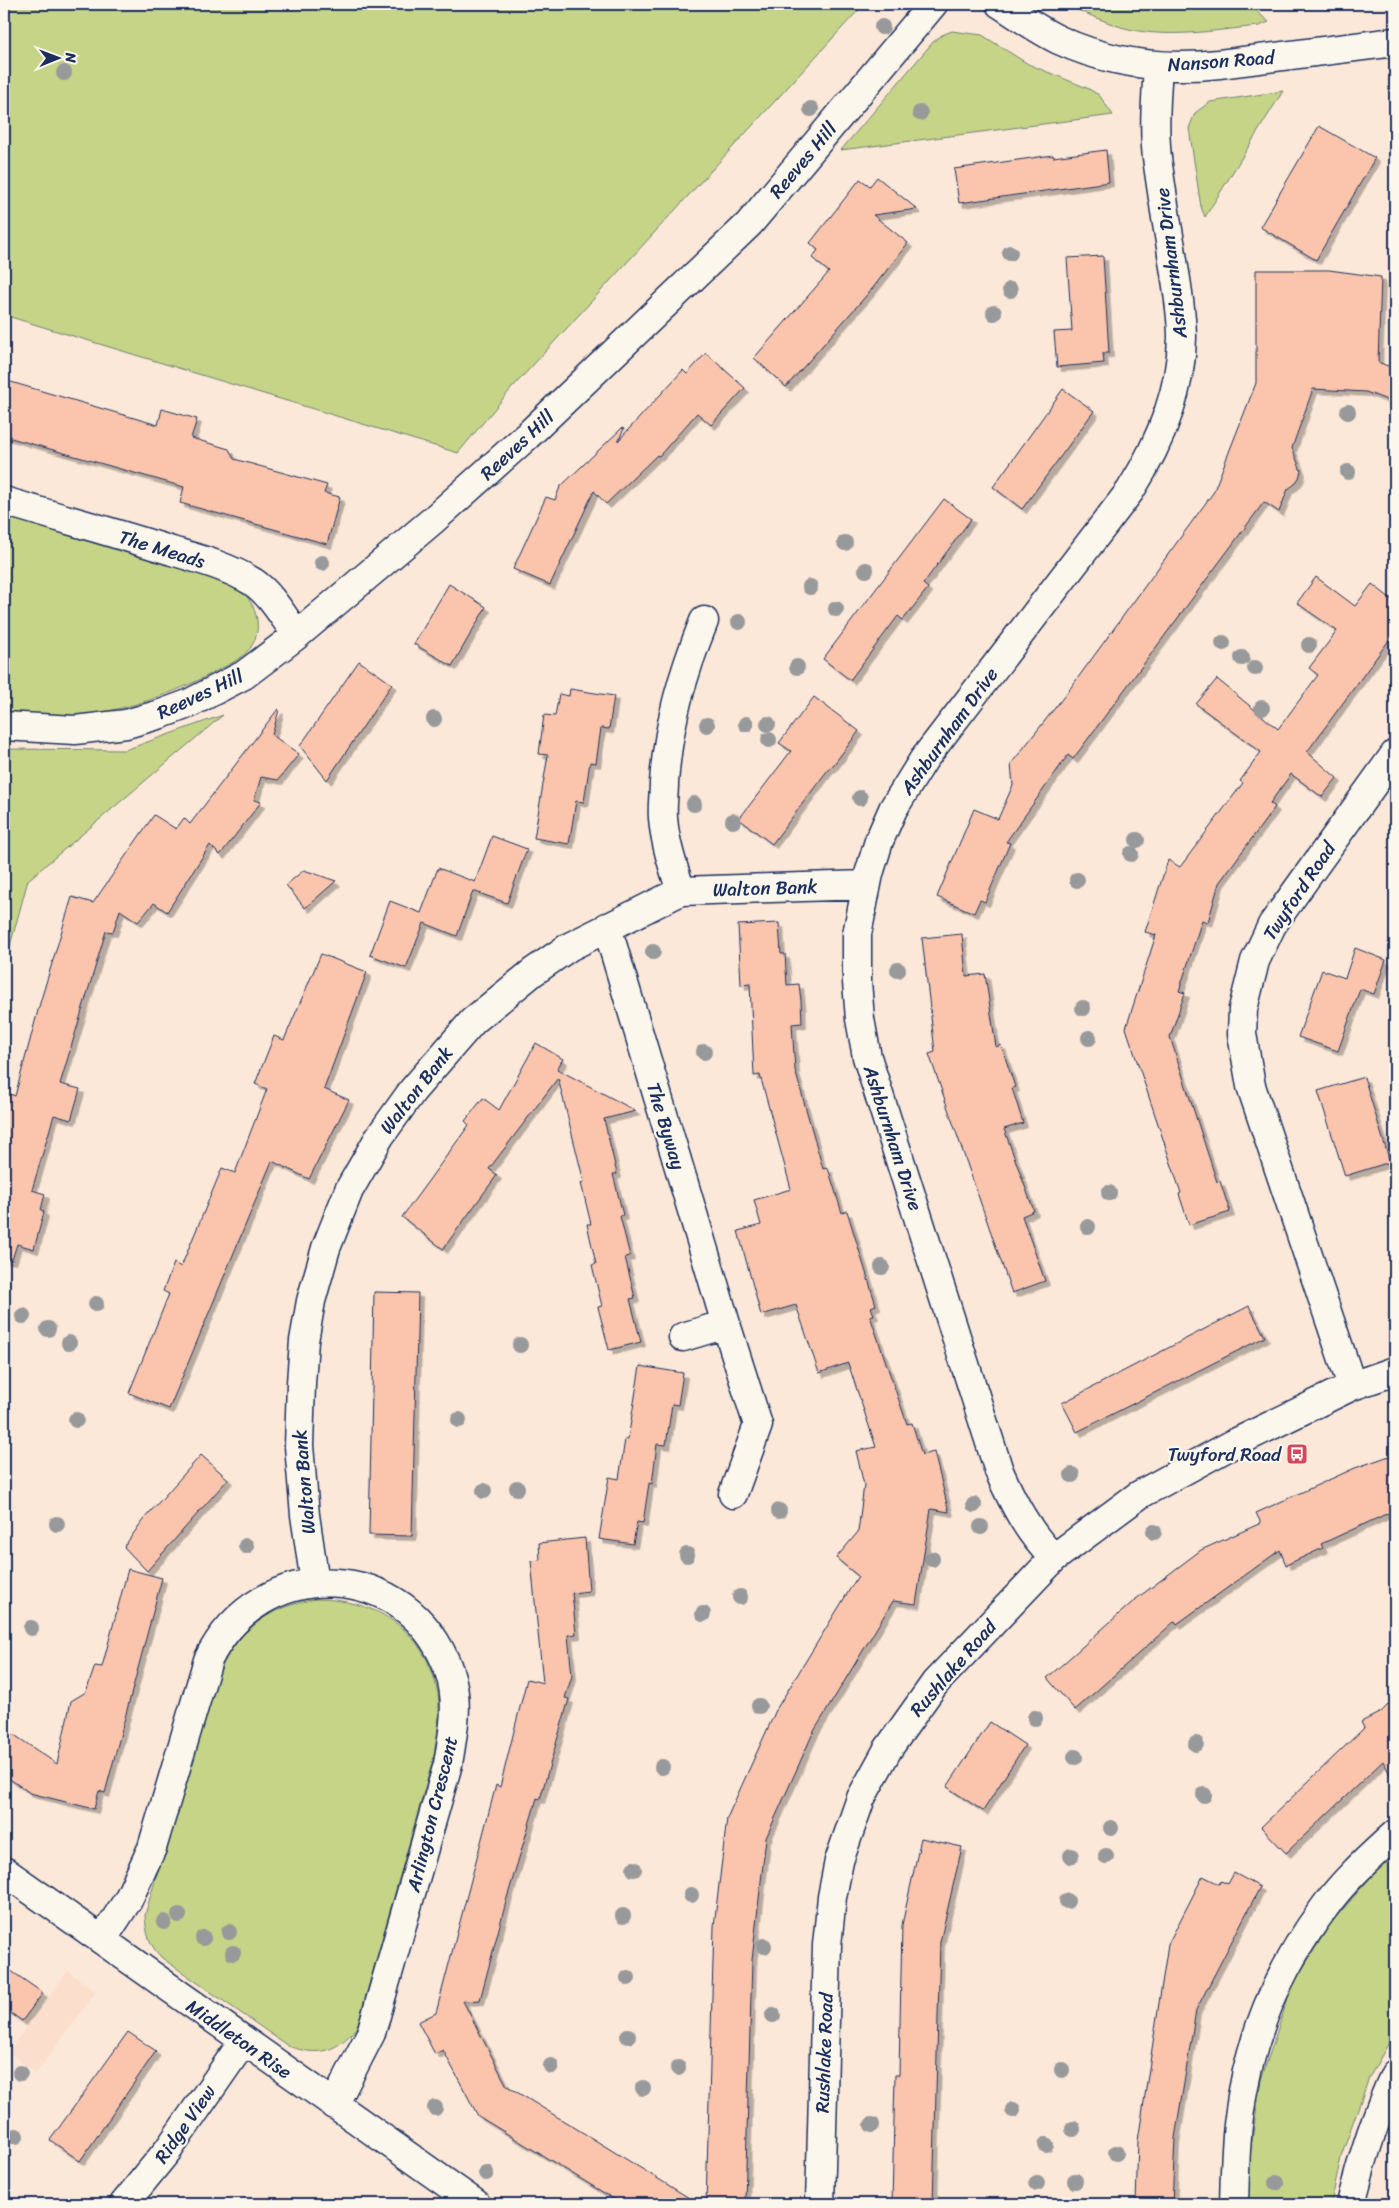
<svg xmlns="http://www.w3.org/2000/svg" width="1399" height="2208" font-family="Sriracha,sans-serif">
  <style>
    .built { fill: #fbdecc }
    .green { fill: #c6d488; stroke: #708273 }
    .building { fill: #fac5ac; stroke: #1b2f5e; filter: url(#shadow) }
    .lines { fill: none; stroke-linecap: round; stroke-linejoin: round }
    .minor-casing { stroke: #1b2f5e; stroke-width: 31 }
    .tertiary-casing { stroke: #1b2f5e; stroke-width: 31 }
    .minor { stroke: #fbf7ec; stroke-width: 28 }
    .tertiary { stroke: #fbf7ec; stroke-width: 28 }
    .tree { fill: #97999b }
    .labels { text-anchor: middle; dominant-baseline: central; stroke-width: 4.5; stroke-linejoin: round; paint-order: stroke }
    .street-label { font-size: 19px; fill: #1b2f5e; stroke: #fbf7ec }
    .poi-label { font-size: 19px; fill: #1b2f5e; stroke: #fbf7ec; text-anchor: end }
  </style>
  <defs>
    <filter id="shadow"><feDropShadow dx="4.5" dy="4.5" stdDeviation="0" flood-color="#0004"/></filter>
  </defs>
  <rect width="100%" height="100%" fill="#fbe8d9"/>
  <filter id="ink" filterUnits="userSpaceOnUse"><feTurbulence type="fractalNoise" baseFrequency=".02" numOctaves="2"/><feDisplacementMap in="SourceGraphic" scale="10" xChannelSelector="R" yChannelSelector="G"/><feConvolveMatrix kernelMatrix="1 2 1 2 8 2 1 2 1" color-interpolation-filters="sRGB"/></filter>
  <g filter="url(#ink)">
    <path class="built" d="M68,1971L96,1992L36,2073L8,2052Z"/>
    <path class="green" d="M4,4H864L511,389L458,453L4,315Z
      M1064,4H1248L1269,22L1259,26C1215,30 1165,40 1121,27C1102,21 1083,12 1064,4Z
      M952,31L982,35L1028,64L1087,88L1099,95L1113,115L841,150L933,42L942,35Z
      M1283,91L1205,217L1201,207L1189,128L1195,113L1210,102Z
      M4,516L238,586C254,602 265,625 251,647C244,657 231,664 220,669C180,691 137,707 91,714C63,718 32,714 4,712Z
      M223,715L28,880L4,968V749L125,750Z
      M316,1599C377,1599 427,1631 438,1694C441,1714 437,1736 434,1756L357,2027C337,2052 319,2057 288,2046L162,1958C149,1945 146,1933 145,1915C160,1863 176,1810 192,1758C204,1719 214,1666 242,1636C263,1614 287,1604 316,1599Z
      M1395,1853V2032L1369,2078L1342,2153L1331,2204H1247L1248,2167L1261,2080L1292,1986L1331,1923L1376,1871Z"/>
    <path class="building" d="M1319,126L1375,158L1316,260L1260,227Z
      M1106,150L1109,182L959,203L954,169L1053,155V157Z
      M877,177L917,209L873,215L908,243L872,289L786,387L754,358L829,272L812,258L818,250L810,243L860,179L870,186Z
      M1103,256L1109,353H1103L1104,363L1057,367L1054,332L1072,331L1067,258Z
      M1256,270H1329L1381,277L1378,362L1395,369V403L1366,392L1313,389L1292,448L1301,471L1299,478L1295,484L1288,489L1279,512L1264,502L1073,759L1068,755L1006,842L1010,843L985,902L980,900L974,913L937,897L974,809L998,819L1013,785L1011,764L1069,690L1213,493L1256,383Z
      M706,353L745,388L711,425L697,413L659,456L657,455L606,504L594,491L550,585L513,569L546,497L555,500L560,487L622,428L624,429L618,441L683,370L687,374Z
      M4,380L158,425L162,409L197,419L191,438L229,449L234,459L327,485L324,493L340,497L327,544L180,503L184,487L4,436Z
      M1063,389L1094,411L1022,509L993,487Z
      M944,499L971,519L923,584L928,588L903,620L898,616L850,680L823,659Z
      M1316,577L1355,606L1372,584L1395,602V632L1307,752L1337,778L1322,797L1291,774L1270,803L1275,807L1219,883L1208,922L1202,920L1179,991L1185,993L1170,1037L1217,1182L1220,1181L1230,1212L1189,1225L1179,1194L1181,1193L1126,1028L1156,935L1145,932L1168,860L1180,867L1243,783L1240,781L1261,752L1196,704L1217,679L1278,729L1318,675L1309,668L1337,631L1297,603Z
      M449,584L486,607L452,666L414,644Z
      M359,661L392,684L327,780L300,746Z
      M570,689L614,696L609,729L601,728L596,763L590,762L584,802L576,801L569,844L534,838L548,755L539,754L544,715L555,716L559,694L569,696Z
      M814,697L859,731L831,768L830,767L772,844L739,819L791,751L779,743Z
      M278,709L279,710L272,735L299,754L278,780L261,777L254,800L261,802L220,855L210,845L167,912L154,903L138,922L120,910L113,932L106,931L60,1084L80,1089L71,1120L54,1115L32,1190L45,1194L41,1210L44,1212L34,1249L17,1244L12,1260L4,1259V1115L10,1094L15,1096L40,1003L72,897L93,903L154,815L176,829L184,818L190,824Z
      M492,836L527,849L507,903L473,891L457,936L424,923L406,968L370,955L390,901L421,913L438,868L475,882Z
      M304,870L336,881L305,908L286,885Z
      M779,923L781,954H785L787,985L799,984L801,1001L802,1023L792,1024L795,1070L823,1169L828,1168L842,1213L847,1211L876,1305L871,1307L874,1315L870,1316L907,1424L912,1423L922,1455L934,1452L949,1512L931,1509L916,1604L893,1601L813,1733L766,1838L752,1960L745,2204H706L714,1926L727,1818L777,1708L858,1576L836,1558L858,1532L864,1485L856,1451L876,1447L848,1363L819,1373L796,1305L761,1315L738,1231L761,1225L754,1200L791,1189L760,1075L754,1076L750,984L741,985L738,925Z
      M962,934L966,976L985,974L996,1047L1001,1045L1015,1087L1012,1088L1023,1123L1004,1129L1034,1211L1022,1216L1045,1281L1012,1293L929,1054L935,1052L922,938Z
      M1355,948L1386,960L1374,994L1360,989L1338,1051L1298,1037L1322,970L1345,978Z
      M321,954L367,972L324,1089L349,1100L309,1179L272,1161L169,1409L129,1393L169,1294L163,1291L174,1263L181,1267L222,1168L235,1173L267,1089L255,1084L274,1036L284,1040Z
      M536,1043L563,1059L557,1069L636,1111L604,1119L617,1174H613L623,1215L620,1216L630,1256L625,1257L635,1298L630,1299L641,1342L609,1350L598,1307L602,1306L592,1265L596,1264L587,1224H591L581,1183L584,1182L558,1078L489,1169L497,1175L443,1249L402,1217L469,1125L465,1121L483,1098L499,1110Z
      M1364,1077L1390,1162L1345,1176L1318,1091Z
      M374,1292L418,1293L412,1536L369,1535Z
      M1249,1306L1265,1337L1077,1432L1062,1403Z
      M640,1366L683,1373L678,1405L672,1404L666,1445L657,1444L652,1484L649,1483L643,1523L637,1522L633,1544L599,1539L609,1477L619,1479L625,1439H628Z
      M1395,1454V1510L1321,1544L1323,1548L1286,1565L1280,1550L1177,1624L1175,1621L1075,1710L1047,1678L1136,1599L1201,1550L1261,1523L1256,1513L1355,1468Z
      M201,1455L228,1479L147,1571L124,1547L143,1520Z
      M585,1538L589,1591L572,1593L576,1634L568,1635L572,1676L565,1698L569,1699L540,1799L537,1798L507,1898L480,2000L463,2001L507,2086L699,2204H622L478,2116L443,2050L435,2054L418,2022L436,2013L496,1785L500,1787L527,1679L543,1683L531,1561L540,1560L539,1543Z
      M128,1569L162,1578L105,1793L99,1791L94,1809L30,1793L4,1775V1728L57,1764L71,1701L86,1692L95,1666L102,1667Z
      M1395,1698V1784L1383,1761L1286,1853L1261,1827L1364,1728L1361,1722L1381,1712Z
      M990,1722L1025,1745L983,1811L947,1787Z
      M921,1838L962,1847L940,1942L933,2204H892L895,2075H899L902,1925Z
      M1234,1873L1260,1887L1196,2010L1175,2138L1172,2204H1136L1138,2141L1168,1944L1203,1876L1219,1884L1221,1881L1228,1884Z
      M4,1966L43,1993L22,2021L4,2008Z
      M128,2032L156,2051L80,2161L50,2140Z"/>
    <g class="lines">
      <g class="minor-casing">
        <path id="minor" d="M1000,4C1019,16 1038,30 1059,40C1109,63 1164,70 1219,64L1395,42
          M4,501C60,518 116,533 172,551C199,559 229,567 253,582C271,594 284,618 297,635
          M4,726L75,730L126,724L161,714L188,704L244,675L297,635L432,521L527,436L749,224L933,4
          M681,891C673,867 665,843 663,818C662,806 664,794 664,783C668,724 682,676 704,621
          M607,927L726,1324L758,1425L733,1494
          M683,1337L726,1324
          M1352,1386L1251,1086L1242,1034L1243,1009L1255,961L1272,925L1395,754
          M1054,1558C1029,1534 1013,1503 999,1471L867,1057L860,1019L857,982V934L869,874L879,841L893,809L924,759L1130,491C1159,445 1181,394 1182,338C1182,307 1175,277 1171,247C1166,220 1162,192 1158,165C1153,132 1156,99 1158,66
          M315,1583L305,1515L299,1446L301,1383L304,1341L311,1301L326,1248L349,1190L380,1136L413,1090L473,1021L533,972L569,947L681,891L866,885
          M4,1871L476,2204
          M102,1940L128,1900L152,1848L208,1660C260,1553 409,1557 449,1671C460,1702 453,1733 448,1764L371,2033L334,2105
          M124,2204L168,2150L243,2042
          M820,2204L827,1945L832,1897L839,1861L861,1798L888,1749L935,1683L1054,1558L1139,1495L1233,1444L1352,1386L1395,1371
          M1234,2204C1235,2175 1235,2145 1239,2117C1248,2041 1278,1969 1324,1908C1344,1880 1370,1857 1395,1834"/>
      </g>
      <g class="tertiary-casing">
        <path id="tertiary" d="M1351,2204C1362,2159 1375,2116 1395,2074"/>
      </g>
      <use href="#minor" class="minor"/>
      <use href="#tertiary" class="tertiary"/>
    </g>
    <g class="tree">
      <circle cx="882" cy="27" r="8"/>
      <circle cx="64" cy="73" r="8"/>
      <circle cx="811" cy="109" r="8"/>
      <circle cx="920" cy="113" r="8"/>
      <circle cx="1010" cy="253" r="8"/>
      <circle cx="1010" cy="290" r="8"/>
      <circle cx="994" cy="313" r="8"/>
      <circle cx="1348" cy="412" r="8"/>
      <circle cx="1348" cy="472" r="8"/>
      <circle cx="845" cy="543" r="8"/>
      <circle cx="322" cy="563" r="8"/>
      <circle cx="866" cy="570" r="8"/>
      <circle cx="810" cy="587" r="8"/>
      <circle cx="836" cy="609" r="8"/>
      <circle cx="739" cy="622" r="8"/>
      <circle cx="1223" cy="643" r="8"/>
      <circle cx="1309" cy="645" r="8"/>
      <circle cx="1242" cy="658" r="8"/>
      <circle cx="797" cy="667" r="8"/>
      <circle cx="1255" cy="668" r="8"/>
      <circle cx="1262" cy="708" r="8"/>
      <circle cx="434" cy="719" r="8"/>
      <circle cx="746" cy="724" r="8"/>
      <circle cx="768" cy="724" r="8"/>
      <circle cx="707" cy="725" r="8"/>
      <circle cx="769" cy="740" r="8"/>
      <circle cx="860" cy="798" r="8"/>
      <circle cx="694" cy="804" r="8"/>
      <circle cx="733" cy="821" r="8"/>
      <circle cx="1137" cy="840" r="8"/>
      <circle cx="1131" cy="854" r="8"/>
      <circle cx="1077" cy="880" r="8"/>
      <circle cx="653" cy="952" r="8"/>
      <circle cx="898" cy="970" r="8"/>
      <circle cx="1083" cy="1008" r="8"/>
      <circle cx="1089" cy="1038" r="8"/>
      <circle cx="704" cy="1052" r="8"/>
      <circle cx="1109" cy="1193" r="8"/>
      <circle cx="1088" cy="1227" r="8"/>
      <circle cx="882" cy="1267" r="8"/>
      <circle cx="96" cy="1304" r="8"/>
      <circle cx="23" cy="1316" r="8"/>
      <circle cx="48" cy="1329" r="8"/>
      <circle cx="69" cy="1343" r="8"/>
      <circle cx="520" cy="1345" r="8"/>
      <circle cx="76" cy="1420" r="8"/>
      <circle cx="459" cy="1420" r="8"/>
      <circle cx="1072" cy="1475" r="8"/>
      <circle cx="517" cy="1488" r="8"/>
      <circle cx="484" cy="1491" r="8"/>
      <circle cx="974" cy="1505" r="8"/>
      <circle cx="779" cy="1511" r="8"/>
      <circle cx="57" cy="1524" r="8"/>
      <circle cx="981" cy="1527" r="8"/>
      <circle cx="1154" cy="1532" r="8"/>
      <circle cx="246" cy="1546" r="8"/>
      <circle cx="687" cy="1555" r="8"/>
      <circle cx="932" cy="1559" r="8"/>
      <circle cx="740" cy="1597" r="8"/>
      <circle cx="703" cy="1614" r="8"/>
      <circle cx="31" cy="1628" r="8"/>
      <circle cx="759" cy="1706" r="8"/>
      <circle cx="1035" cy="1718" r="8"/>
      <circle cx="1196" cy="1744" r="8"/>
      <circle cx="1075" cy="1757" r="8"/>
      <circle cx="662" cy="1767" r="8"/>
      <circle cx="1204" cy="1795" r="8"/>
      <circle cx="1111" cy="1828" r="8"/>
      <circle cx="1071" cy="1856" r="8"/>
      <circle cx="1106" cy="1856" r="8"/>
      <circle cx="634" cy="1869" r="8"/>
      <circle cx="691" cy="1895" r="8"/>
      <circle cx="1067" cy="1901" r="8"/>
      <circle cx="179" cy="1915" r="8"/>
      <circle cx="623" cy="1916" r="8"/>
      <circle cx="164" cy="1922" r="8"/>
      <circle cx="229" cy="1932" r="8"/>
      <circle cx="203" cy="1938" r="8"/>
      <circle cx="764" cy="1946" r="8"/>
      <circle cx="233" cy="1953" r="8"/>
      <circle cx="628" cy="1978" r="8"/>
      <circle cx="773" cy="2015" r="8"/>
      <circle cx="628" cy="2036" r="8"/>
      <circle cx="551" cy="2066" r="8"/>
      <circle cx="678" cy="2068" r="8"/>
      <circle cx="1062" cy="2070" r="8"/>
      <circle cx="20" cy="2073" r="8"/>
      <circle cx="643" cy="2088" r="8"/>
      <circle cx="435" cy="2108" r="8"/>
      <circle cx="1013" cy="2110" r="8"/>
      <circle cx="872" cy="2125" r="8"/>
      <circle cx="1073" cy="2129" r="8"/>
      <circle cx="16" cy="2136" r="8"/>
      <circle cx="1046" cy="2145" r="8"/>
      <circle cx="1116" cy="2153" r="8"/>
      <circle cx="486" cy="2173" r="8"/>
      <circle cx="1075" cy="2181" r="8"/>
      <circle cx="1037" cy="2183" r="8"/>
      <circle cx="1276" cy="2183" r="8"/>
    </g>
  </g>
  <defs>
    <g id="bus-square" transform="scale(1.125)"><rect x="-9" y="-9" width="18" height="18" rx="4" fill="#d1495b" stroke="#fbf7ec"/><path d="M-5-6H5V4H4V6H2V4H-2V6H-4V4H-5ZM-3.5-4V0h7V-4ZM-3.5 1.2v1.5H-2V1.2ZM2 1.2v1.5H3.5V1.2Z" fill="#fff"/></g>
  </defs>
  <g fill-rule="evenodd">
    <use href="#bus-square" x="1297" y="1454"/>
  </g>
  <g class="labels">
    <g class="street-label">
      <text transform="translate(1221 61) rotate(-4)">Nanson Road</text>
      <text transform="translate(803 160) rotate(-50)">Reeves Hill</text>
      <text transform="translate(1171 263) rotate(-97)">Ashburnham Drive</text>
      <text transform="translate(517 445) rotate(-43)">Reeves Hill</text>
      <text transform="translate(162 549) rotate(17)">The Meads</text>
      <text transform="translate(200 694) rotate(-25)">Reeves Hill</text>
      <text transform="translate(949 731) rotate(-54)">Ashburnham Drive</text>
      <text transform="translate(765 888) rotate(-2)">Walton Bank</text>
      <text transform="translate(1299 891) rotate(-56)">Twyford Road</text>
      <text transform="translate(416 1090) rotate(-52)">Walton Bank</text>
      <text transform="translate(666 1126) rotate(73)">The Byway</text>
      <text transform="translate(893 1138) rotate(72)">Ashburnham Drive</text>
      <text transform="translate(304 1482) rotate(-95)">Walton Bank</text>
      <text transform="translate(953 1668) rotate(-49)">Rushlake Road</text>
      <text transform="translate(432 1814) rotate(-76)">Arlington Crescent</text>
      <text transform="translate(239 2039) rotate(35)">Middleton Rise</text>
      <text transform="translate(824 2053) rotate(-88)">Rushlake Road</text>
      <text transform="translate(185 2124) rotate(-55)">Ridge View</text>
    </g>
    <g class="poi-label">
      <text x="1281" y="1454">Twyford Road</text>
    </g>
  </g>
  <rect width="1399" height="2208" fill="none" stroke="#fbf7ec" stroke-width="20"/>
  <rect x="10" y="10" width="1379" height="2188" fill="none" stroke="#1b2f5e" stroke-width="2" filter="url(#ink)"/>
  <g transform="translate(58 58) rotate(89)" stroke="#fbf7ec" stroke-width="4" paint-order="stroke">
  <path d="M0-4L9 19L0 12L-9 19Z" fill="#1b2f5e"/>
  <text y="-8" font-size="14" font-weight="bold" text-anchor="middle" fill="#1b2f5e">N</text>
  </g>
</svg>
